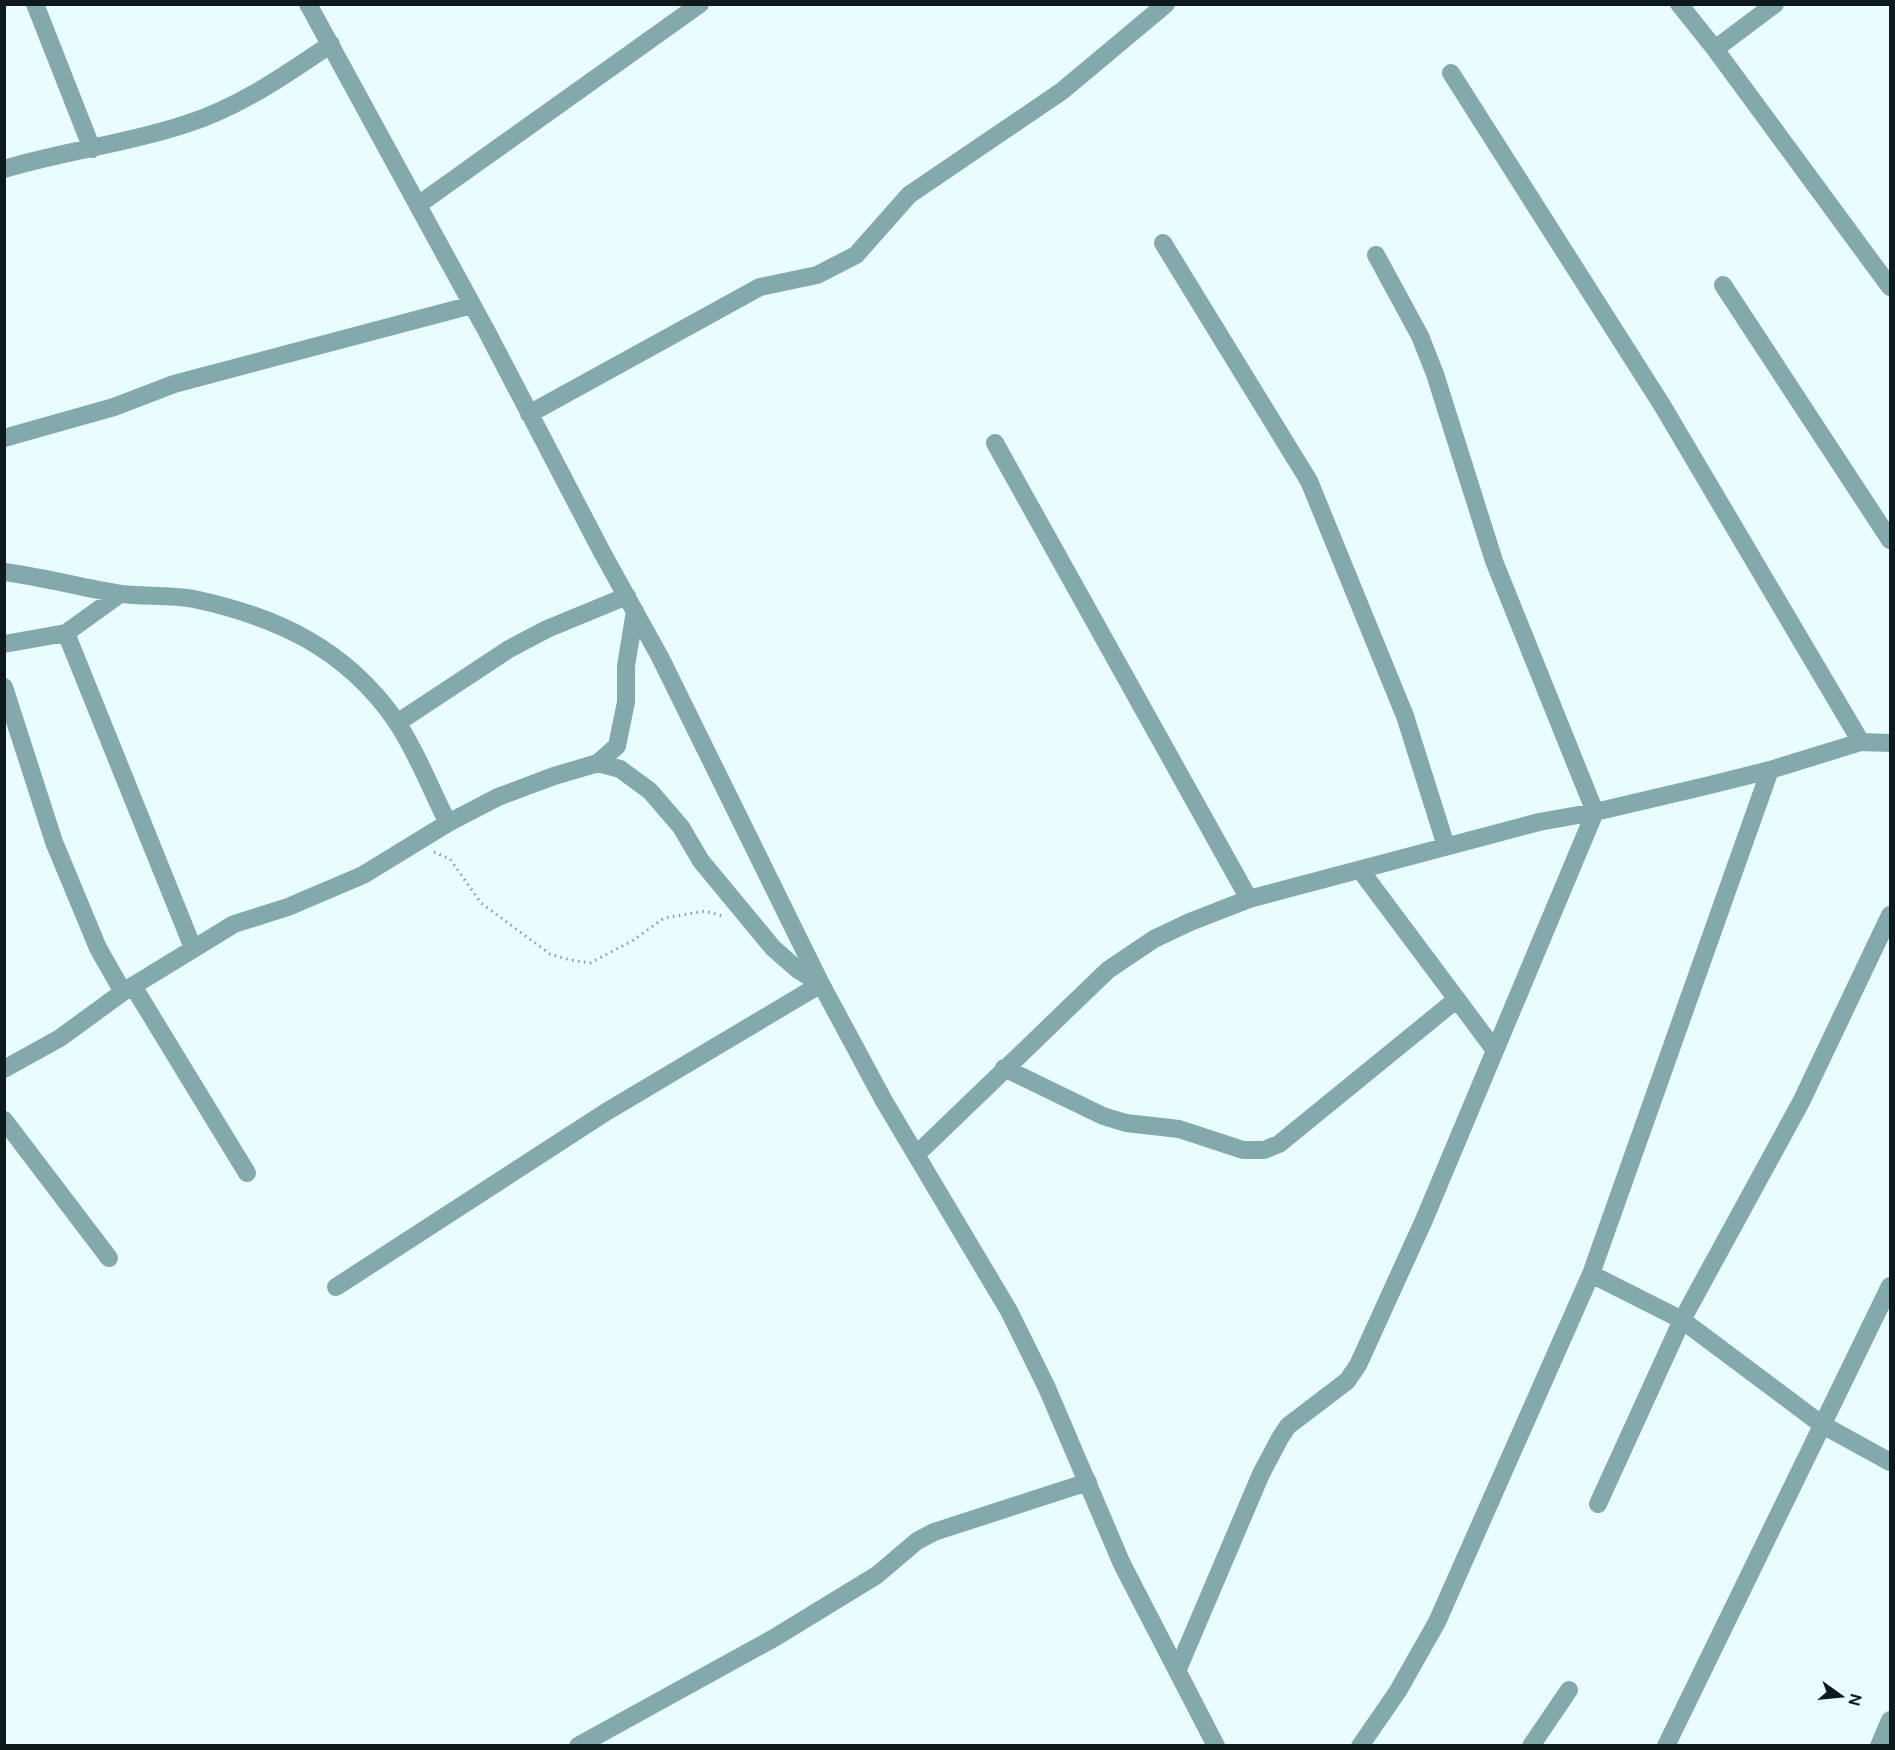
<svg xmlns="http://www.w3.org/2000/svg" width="1895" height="1750" font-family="'DM Sans',sans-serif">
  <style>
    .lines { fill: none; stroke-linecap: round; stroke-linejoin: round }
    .path { stroke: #8a9b9c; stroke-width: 3; stroke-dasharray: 1.5 4.5; stroke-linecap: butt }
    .minor { stroke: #84a9ac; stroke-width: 18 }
  </style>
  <rect width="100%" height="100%" fill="#e9fdfe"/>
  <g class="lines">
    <path class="path" d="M434,852L450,859L481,903L550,954L570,960L590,963L632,941L664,918L705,911L722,916"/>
    <path class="minor" d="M35,4L92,149
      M308,4L486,330L603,554L660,657L821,984L884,1101L1009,1311L1047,1388L1122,1564L1216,1746
      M1679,4L1715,49
      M1775,4L1715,49L1890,287
      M1451,73L1662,405L1861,742
      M4,169C63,151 125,144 183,125C238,108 284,76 331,44
      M418,205L700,4
      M1163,243L1309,481L1405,716L1446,846
      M1723,285L1890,540
      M529,414L760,287L817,275L856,255L909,195L1062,91L1166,4
      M4,438L114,407L174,384L472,305
      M995,443L1249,899
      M4,572C44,577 82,588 121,594C145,597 170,594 194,599C278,617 346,649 396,721C417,752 431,790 448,823
      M66,633L193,948
      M4,644L66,633L120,594
      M4,687L54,842L98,948L123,992
      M397,723L509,649L547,629L627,596
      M598,763L617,746L626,702V666L635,611
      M1361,871L1494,1049
      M133,986L247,1173
      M1004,1068L1103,1116L1126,1123L1179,1129L1243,1150H1264L1279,1144L1457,999
      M4,1069L60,1038L123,992L234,924L288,907L363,875L448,823L498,797L554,776L598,763L620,769L650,791L681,827L701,861L773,948L797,969L821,984L606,1112L336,1287
      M4,1120L109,1258
      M917,1154L1108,970L1154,939L1190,922L1249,899L1539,822L1595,812L1706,786L1770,770L1861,742L1890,743
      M1591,1274L1682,1320L1821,1424L1890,1462
      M1598,1504L1682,1320L1801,1102L1890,915
      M1178,1669L1261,1474L1280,1438L1288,1426L1347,1381L1358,1365L1424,1220L1595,812L1494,561L1435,374L1420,336L1376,255
      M578,1746L774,1638L877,1575L917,1541L934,1532L1088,1482
      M1360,1746L1398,1691L1437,1622L1591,1274L1770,770
      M1531,1746L1569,1690
      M1666,1746L1890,1286
      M1879,1746L1890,1720"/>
  </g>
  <rect width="1895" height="1750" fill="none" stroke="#0d191a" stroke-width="12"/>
  <g transform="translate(1841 1696) rotate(105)" stroke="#e9fdfe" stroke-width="4.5" paint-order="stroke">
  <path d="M0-4.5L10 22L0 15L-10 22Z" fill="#0d191a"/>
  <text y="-9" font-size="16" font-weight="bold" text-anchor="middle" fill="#0d191a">N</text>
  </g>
</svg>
